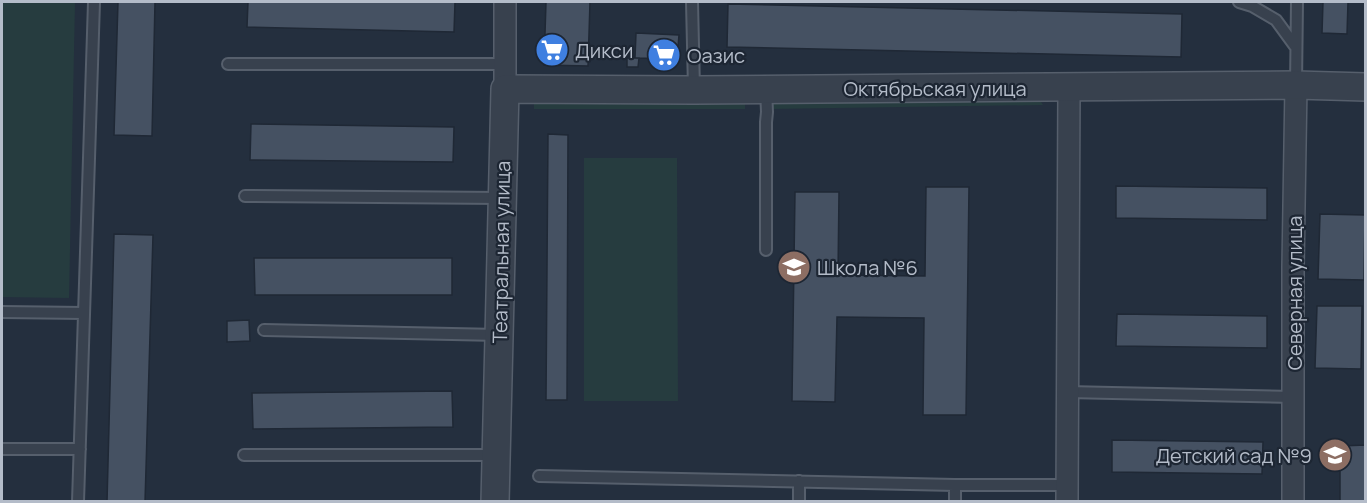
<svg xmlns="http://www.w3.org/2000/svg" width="1367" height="503" font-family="Manrope,sans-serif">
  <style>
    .green { fill: #263c3f }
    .building { fill: #455162; stroke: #1f2835; stroke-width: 1.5 }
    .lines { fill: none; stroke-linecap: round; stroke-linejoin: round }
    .service-casing { stroke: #565f6c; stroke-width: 14 }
    .minor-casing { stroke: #565f6c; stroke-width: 24 }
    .tertiary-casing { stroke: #565f6c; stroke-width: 30 }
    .service { stroke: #38414e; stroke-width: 10 }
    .minor { stroke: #38414e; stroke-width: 21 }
    .tertiary { stroke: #38414e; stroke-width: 27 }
    .labels { text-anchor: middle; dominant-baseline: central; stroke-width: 4.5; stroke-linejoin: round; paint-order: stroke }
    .poi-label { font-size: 20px; fill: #b4bcc9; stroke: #1d2633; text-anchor: start }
    .street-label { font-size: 20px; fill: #b4bcc9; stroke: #1d2633 }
  </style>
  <rect width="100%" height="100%" fill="#242f3e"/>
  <path class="green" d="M2,2H75L69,298L2,297Z
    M1038,97L1043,105L770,109V104L776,99Z
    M745,100V109H534V104Z
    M584,158H677L678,401H584Z"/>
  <path class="building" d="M118,2H155L152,136L114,135Z
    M248,2H455L454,32L247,27Z
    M546,2H590L588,66L544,65Z
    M1323,2H1348L1347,34L1322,33Z
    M728,4L1182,14L1181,57L727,47Z
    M636,33L679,35L677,59L635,58Z
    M627,58H639L638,67H627Z
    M251,124L454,127L453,162L250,160Z
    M548,134L568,135L567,400H546Z
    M1116,186L1267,188V220L1116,218Z
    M926,187H969L966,415H923L924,318L837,317L835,402L792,401L795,192H839L838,275L925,276Z
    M1320,214L1365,215L1364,280L1318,279Z
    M114,234L153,235L145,502H107Z
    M254,258H452V295H255Z
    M1317,306H1362L1361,369L1315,368Z
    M1117,314L1267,316V348L1116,346Z
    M249,320L250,341L227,342V321Z
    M452,391L453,427L253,429L252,393Z
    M1112,440L1263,442L1262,474L1112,472Z
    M1366,445V502H1340V446Z"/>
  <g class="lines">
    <g class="service-casing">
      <path id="service" d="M692,2L694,89
        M1239,2L1252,6L1276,20L1295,46
        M228,64H505
        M1296,85L1297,2
        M766,89L767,112L766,122V250
        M245,196L502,198
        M2,312L84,313
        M264,330L499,335
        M1067,392L1294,397
        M2,449H80
        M244,455H496
        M539,476L955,485H1067
        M78,502L94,2
        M799,502V481
        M955,502V485"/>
    </g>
    <g class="minor-casing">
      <path id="minor" d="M505,2V89
        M1067,502L1069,88
        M1293,502V267L1296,85"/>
    </g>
    <g class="tertiary-casing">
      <path id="tertiary" d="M495,502L505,89L694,90L1296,85L1366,87"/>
    </g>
    <use href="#service" class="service"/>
    <use href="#minor" class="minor"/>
    <use href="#tertiary" class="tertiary"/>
  </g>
  <defs>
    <g id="supermarket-disc" transform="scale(1.725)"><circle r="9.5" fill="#3f7fe0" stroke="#1d2633"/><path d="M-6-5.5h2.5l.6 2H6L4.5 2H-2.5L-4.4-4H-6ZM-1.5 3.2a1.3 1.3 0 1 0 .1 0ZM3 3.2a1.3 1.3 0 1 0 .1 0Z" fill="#fff"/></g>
    <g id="school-disc" transform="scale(1.725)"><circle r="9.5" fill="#8d6e63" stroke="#1d2633"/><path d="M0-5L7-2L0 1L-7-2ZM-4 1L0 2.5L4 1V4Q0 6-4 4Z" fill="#fff"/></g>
  </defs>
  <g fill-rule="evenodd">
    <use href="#supermarket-disc" x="552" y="50"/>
    <use href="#supermarket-disc" x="664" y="55"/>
    <use href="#school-disc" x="794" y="267"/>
    <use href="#school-disc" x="1335" y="455"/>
  </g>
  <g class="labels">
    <g class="poi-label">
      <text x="575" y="50">Дикси</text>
      <text x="687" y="55">Оазис</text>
      <text x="817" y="267">Школа №6</text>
      <text x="1312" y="455" text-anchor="end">Детский сад №9</text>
    </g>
    <g class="street-label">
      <text x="935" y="88">Октябрьская улица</text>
      <text transform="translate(501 252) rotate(-89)">Театральная улица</text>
      <text transform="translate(1294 293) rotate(-90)">Северная улица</text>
    </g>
  </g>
  <rect width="1367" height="503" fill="none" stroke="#b4bcc9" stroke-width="6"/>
</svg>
